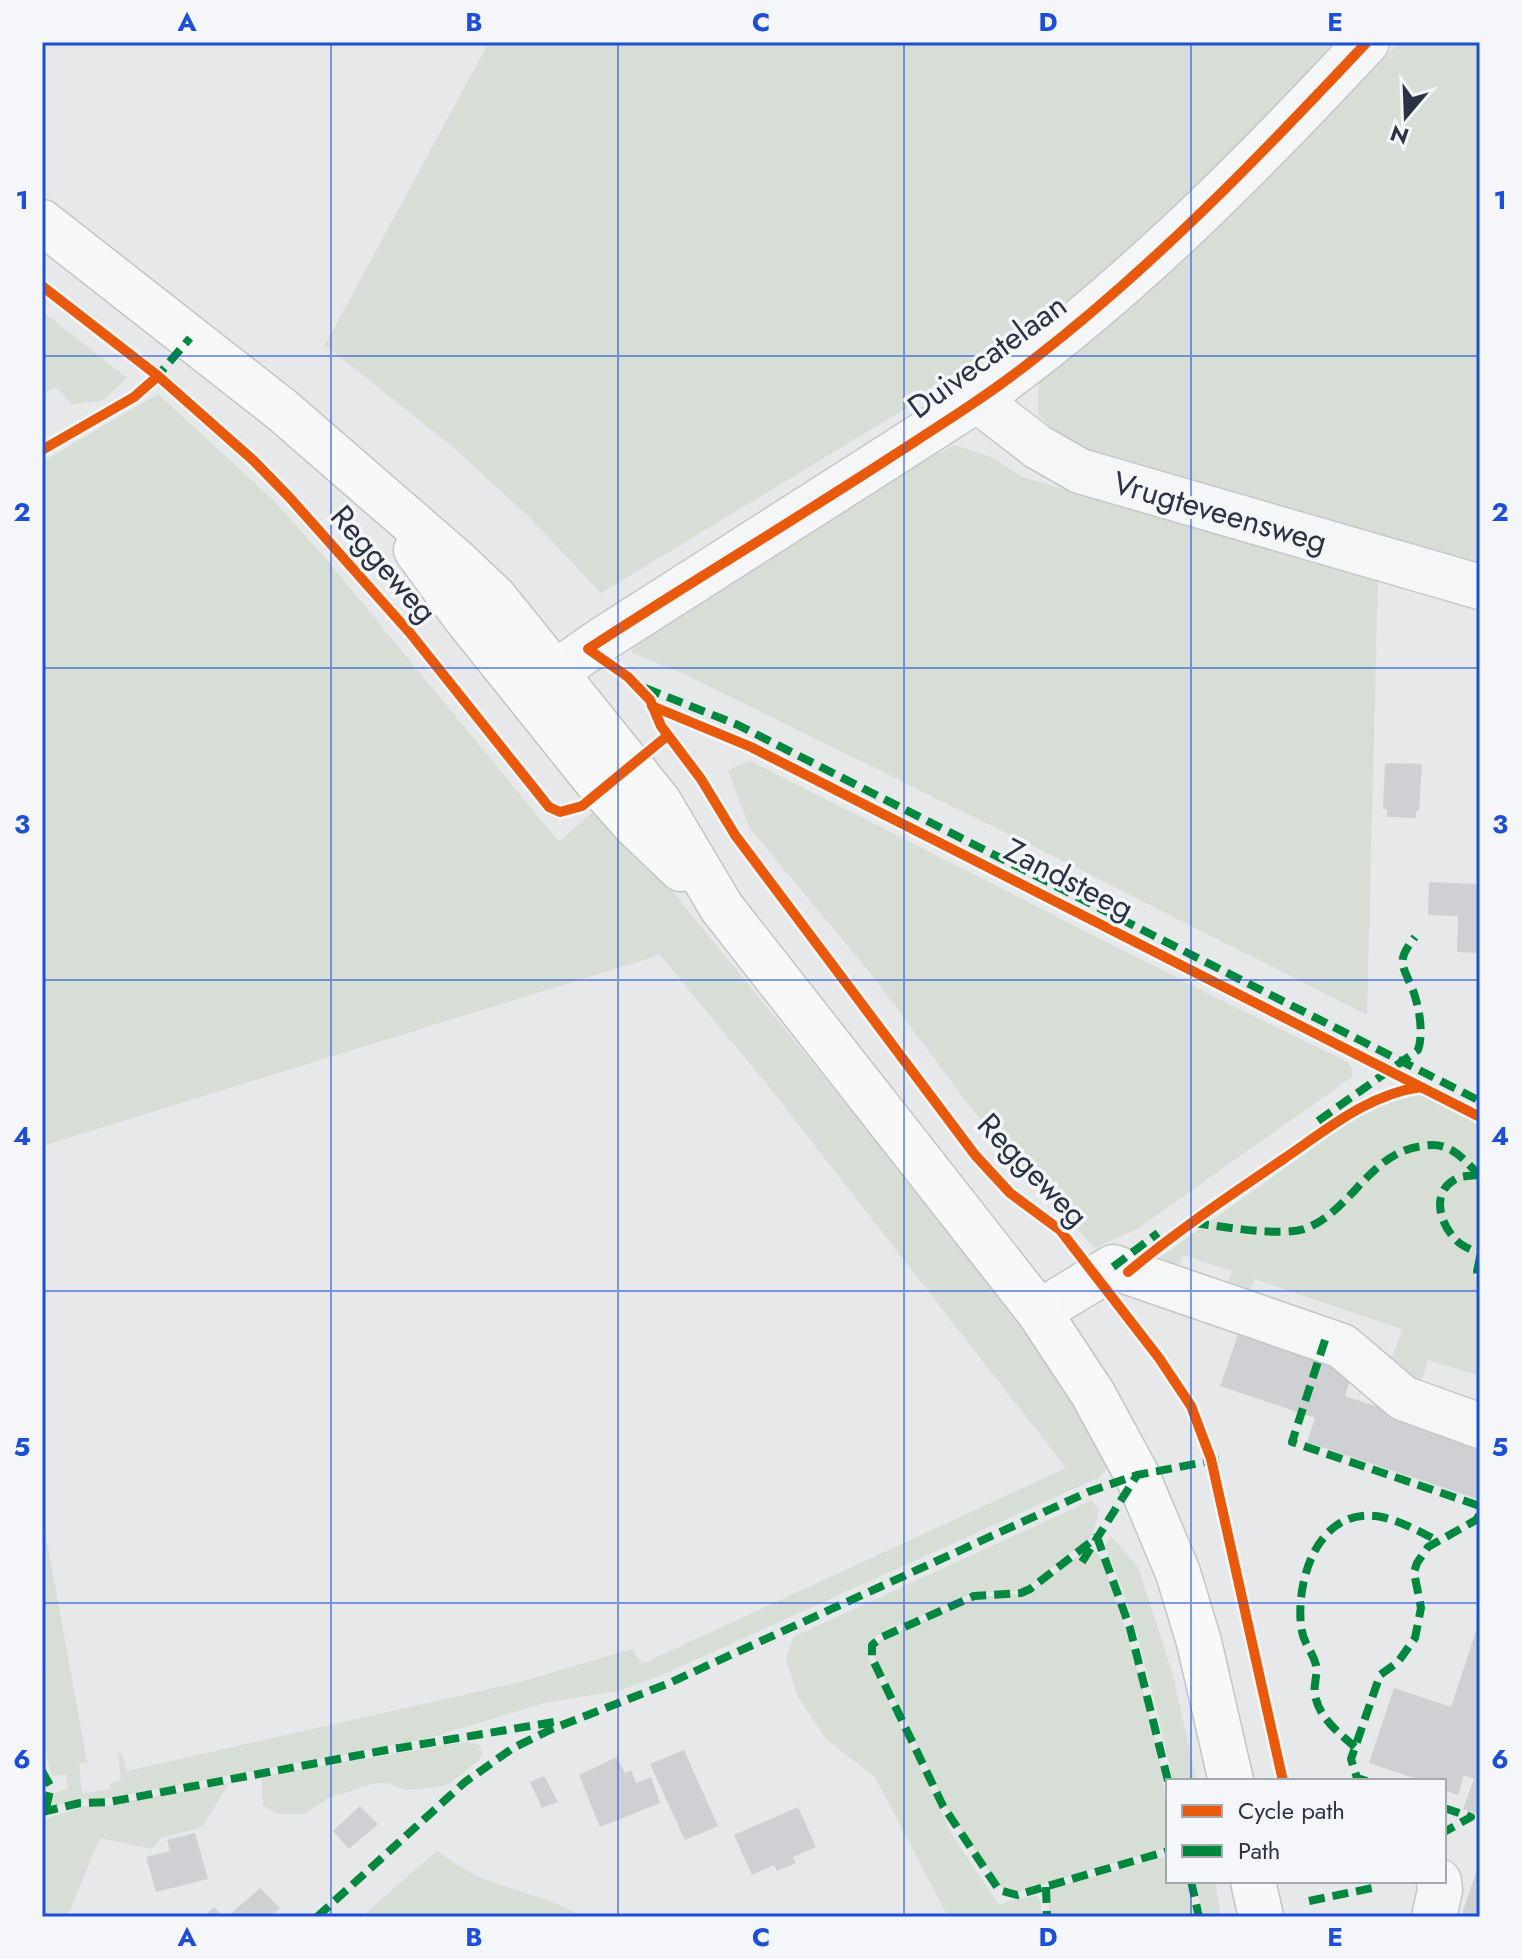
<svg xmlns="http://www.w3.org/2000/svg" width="1522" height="1959" font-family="Jost,sans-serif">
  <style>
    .green { fill: #d6ded6 }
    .building { fill: #ced0d3 }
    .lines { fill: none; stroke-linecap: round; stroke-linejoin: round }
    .minor-casing { stroke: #c4c6c8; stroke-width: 47 }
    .major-casing { stroke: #c2c5c8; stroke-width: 47 }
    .minor { stroke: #f5f6f7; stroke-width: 44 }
    .major { stroke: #f8f8f8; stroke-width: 44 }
    .quiet { stroke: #00873e; stroke-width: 8; stroke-dasharray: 16 8; stroke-linecap: butt }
    .cycleway-casing { stroke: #f4f6f9; stroke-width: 15 }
    .cycleway { stroke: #e8590c; stroke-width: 10 }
    .grid { fill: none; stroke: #1d4ed8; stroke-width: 2; stroke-opacity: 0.55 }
    .labels { text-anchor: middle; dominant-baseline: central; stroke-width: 7; stroke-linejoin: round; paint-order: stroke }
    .street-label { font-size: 32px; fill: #2b3445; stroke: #f4f6f9 }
    .neatline { fill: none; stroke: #1d4ed8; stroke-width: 3 }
    .grid-label { font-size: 26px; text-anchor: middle; font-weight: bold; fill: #1d4ed8 }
  </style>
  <rect width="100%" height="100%" fill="#e6e8ea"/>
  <path class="green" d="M489,42H1342L1263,128L1052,320L601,593L530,518L454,448L325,345Z
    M1400,42H1480V571L1102,456L1055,432L1038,414L1039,382L1184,254L1318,127Z
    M42,311L127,378L102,401L72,404L56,387L42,395Z
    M158,394L273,500L327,560L559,842L601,804L1001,1294L1088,1421L1107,1466L1100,1477L664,1674L619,1691L548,1702L425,1739L109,1798L76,1800L50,1807L55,1793L68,1788L66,1774L52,1776L42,1739V1679L47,1676L42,1648V1514L87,1762L79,1764L82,1793L110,1789V1783L121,1780L118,1754L122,1753L127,1771L520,1682L632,1649L642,1664L1066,1468L770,1088L660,955L42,1146V462Z
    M955,445L993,458L1022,477L1378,579L1367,1015L1073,866L684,674L631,652L640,638L922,462Z
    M750,761L1225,1002L1348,1062L1352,1069V1077L1137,1229L1094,1248L974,1112L871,974L749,827L728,770Z
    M1414,1093L1424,1095L1480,1124V1244L1472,1271L1480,1288V1376L1428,1360L1421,1384L1389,1368L1402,1329L1254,1279L1247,1302L1224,1294L1232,1271L1183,1255L1174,1279L1155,1261L1372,1106L1394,1096Z
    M1092,1500L1099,1511L1092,1536L1028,1587L1020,1590L972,1593L878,1635L867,1647L869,1659L952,1835L1000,1906L1010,1900L1037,1896L1040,1900L1042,1917H948L875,1777L826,1739L798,1697L786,1659L793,1637Z
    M1111,1536L1138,1567L1172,1672L1197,1781H1173C1155,1701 1138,1621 1105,1545Z
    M1088,1549L1096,1552L1103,1561C1132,1651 1168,1752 1168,1847L1018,1892H1006L997,1883L948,1811L874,1658L873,1650L880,1640L975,1597L1028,1593Z
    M466,1742L480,1745L482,1753L479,1760L449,1784L433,1788L406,1790L387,1783H374L329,1798L304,1814H277L263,1806L262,1776Z
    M229,1783L202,1827L161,1838L152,1849L100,1838L67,1917H42V1820L85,1806L109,1805Z
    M437,1851C453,1862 468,1873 487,1880C520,1893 551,1898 583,1917H361Z
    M1168,1856V1881H1186L1196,1917H1050L1047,1892L1049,1889Z
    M1195,1881H1215L1221,1917H1203Z"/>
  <path class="building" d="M1385,763L1422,764L1419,811H1416V818L1387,817V809H1383Z
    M1429,882L1478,884L1480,953L1457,952L1458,916L1428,915Z
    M1239,1332L1353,1371L1345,1396L1480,1441V1500L1307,1442L1315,1418L1220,1386Z
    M1479,1622H1480V1815L1463,1809L1474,1779L1464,1775L1458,1795L1444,1790V1781H1423L1369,1763L1394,1688L1451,1707Z
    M684,1750L718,1826L685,1840L650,1764Z
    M617,1757L625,1773L631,1770L636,1783L651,1777L660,1803L600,1827L579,1775Z
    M544,1776L558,1802L542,1808L530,1782Z
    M360,1806L378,1824L349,1849L333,1831Z
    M798,1807L816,1847L793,1857L796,1863L777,1871L774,1865L752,1875L734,1835Z
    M195,1833L208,1879L156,1892L146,1857L170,1851L167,1840Z
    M1479,1863L1480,1917H1461Z
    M260,1888L280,1908L270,1917H227Z
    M214,1907L223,1917H203Z"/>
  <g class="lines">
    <g class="minor-casing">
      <path id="minor" d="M977,400L1038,447L1080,471L1480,587
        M527,692L603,639L977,400C1122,297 1246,172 1367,42
        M1039,1312L1113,1267L1342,1346L1403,1398L1480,1426
        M1434,1917L1440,1890L1439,1881"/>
    </g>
    <g class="major-casing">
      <path id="major" d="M42,222L282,410L456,561L495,598L659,802L722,908L1039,1312L1093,1394L1137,1475L1178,1573L1199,1642L1231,1781
        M416,550L465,617L602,788L633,823L681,869
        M1253,1881L1261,1917"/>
    </g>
    <use href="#minor" class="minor"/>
    <use href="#major" class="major"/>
    <path class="quiet" d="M154,380L190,338
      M645,688L738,725L1480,1101
      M1318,1121L1418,1050C1424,1033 1419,1005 1412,988C1402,964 1396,961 1415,937
      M1479,1175C1471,1176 1461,1175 1454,1180C1430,1194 1441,1226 1457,1241C1463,1247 1473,1250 1480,1254
      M1193,1223C1221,1226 1279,1237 1304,1229C1352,1212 1369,1152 1423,1146C1434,1144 1443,1145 1453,1151C1463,1157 1471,1167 1480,1176
      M1480,1257L1477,1271L1480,1279
      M1113,1267L1158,1233
      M1325,1340L1292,1442L1480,1506
      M1082,1562L1137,1475
      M1355,1747C1339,1733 1319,1718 1315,1695C1313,1685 1318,1675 1316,1665C1312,1650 1303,1644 1301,1626C1296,1579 1318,1509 1376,1516C1397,1519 1419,1531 1438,1541
      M42,1771L51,1787L45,1812
      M1168,1781L1130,1628L1097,1537L1030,1589L1021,1593L974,1596L882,1637L872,1645V1658L943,1806L999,1890L1017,1895L1168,1851
      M1367,1781L1357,1778L1351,1759L1380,1675L1398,1662L1415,1638L1421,1608L1414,1572L1417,1563L1428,1547L1476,1520L1480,1514
      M1444,1808L1471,1817L1444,1832
      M42,1812L80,1803L109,1802L381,1751L554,1722
      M1191,1881L1199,1917
      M1046,1887L1047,1917
      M1309,1901L1372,1888L1377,1881
      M317,1917L465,1782L513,1748L552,1729L667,1684L1088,1492L1137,1475L1226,1458"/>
    <g class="cycleway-casing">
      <path id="cycleway" d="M42,286L158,376L254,461L290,498L410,633L549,807L560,812L582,806L667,736
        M42,450L134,397L158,376
        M652,706L751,747L1480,1117
        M1128,1272C1177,1231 1229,1196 1282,1160C1325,1131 1368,1094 1421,1087
        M1283,1781L1211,1459L1191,1406L1159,1358L1060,1230L1010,1193L975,1155L735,835L701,779L661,726L650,700L628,677L588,649C689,583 793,521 894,455C942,424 990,394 1034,359C1155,265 1262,154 1367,42"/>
    </g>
    <use href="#cycleway" class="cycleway"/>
  </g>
  <path class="grid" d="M331,42V1917M618,42V1917M904,42V1917M1191,42V1781M42,356H1480M42,668H1480M42,980H1480M42,1291H1480M42,1603H1480M1191,1881V1917"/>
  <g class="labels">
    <g class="street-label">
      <text transform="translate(987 356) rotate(-36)">Duivecatelaan</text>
      <text transform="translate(1220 512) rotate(16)">Vrugteveensweg</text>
      <text transform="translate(384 564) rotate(49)">Reggeweg</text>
      <text transform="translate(1069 879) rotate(27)">Zandsteeg</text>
      <text transform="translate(1033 1170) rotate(46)">Reggeweg</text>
    </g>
  </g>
  <rect width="1522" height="1959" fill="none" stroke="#f4f6f9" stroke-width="88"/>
  <rect x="1166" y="1779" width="280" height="104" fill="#f4f6f9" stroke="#a4a8b1" stroke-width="2"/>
  <rect x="1182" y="1805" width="40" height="12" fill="#e8590c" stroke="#a4a8b1" stroke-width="2"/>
  <text x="1238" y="1819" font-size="24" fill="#2b3445">Cycle path</text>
  <rect x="1182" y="1845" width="40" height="12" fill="#00873e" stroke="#a4a8b1" stroke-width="2"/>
  <text x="1238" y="1859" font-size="24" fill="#2b3445">Path</text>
  <g transform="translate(1406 116) rotate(199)" stroke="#f4f6f9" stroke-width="6" paint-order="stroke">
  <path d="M0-6L14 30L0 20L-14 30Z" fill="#2b3445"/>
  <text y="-12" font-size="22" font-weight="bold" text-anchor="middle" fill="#2b3445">N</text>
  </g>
  <rect x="44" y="44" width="1434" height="1871" class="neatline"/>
  <g class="grid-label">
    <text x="187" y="31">A</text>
    <text x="474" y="31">B</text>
    <text x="761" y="31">C</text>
    <text x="1048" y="31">D</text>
    <text x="1335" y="31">E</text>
    <text x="22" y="209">1</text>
    <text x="1500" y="209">1</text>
    <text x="22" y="521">2</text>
    <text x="1500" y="521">2</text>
    <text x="22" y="833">3</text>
    <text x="1500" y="833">3</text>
    <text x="22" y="1145">4</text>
    <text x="1500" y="1145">4</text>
    <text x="22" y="1456">5</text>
    <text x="1500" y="1456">5</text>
    <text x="22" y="1768">6</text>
    <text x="1500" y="1768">6</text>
    <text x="187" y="1946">A</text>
    <text x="474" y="1946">B</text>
    <text x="761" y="1946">C</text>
    <text x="1048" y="1946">D</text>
    <text x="1335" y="1946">E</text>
  </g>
</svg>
